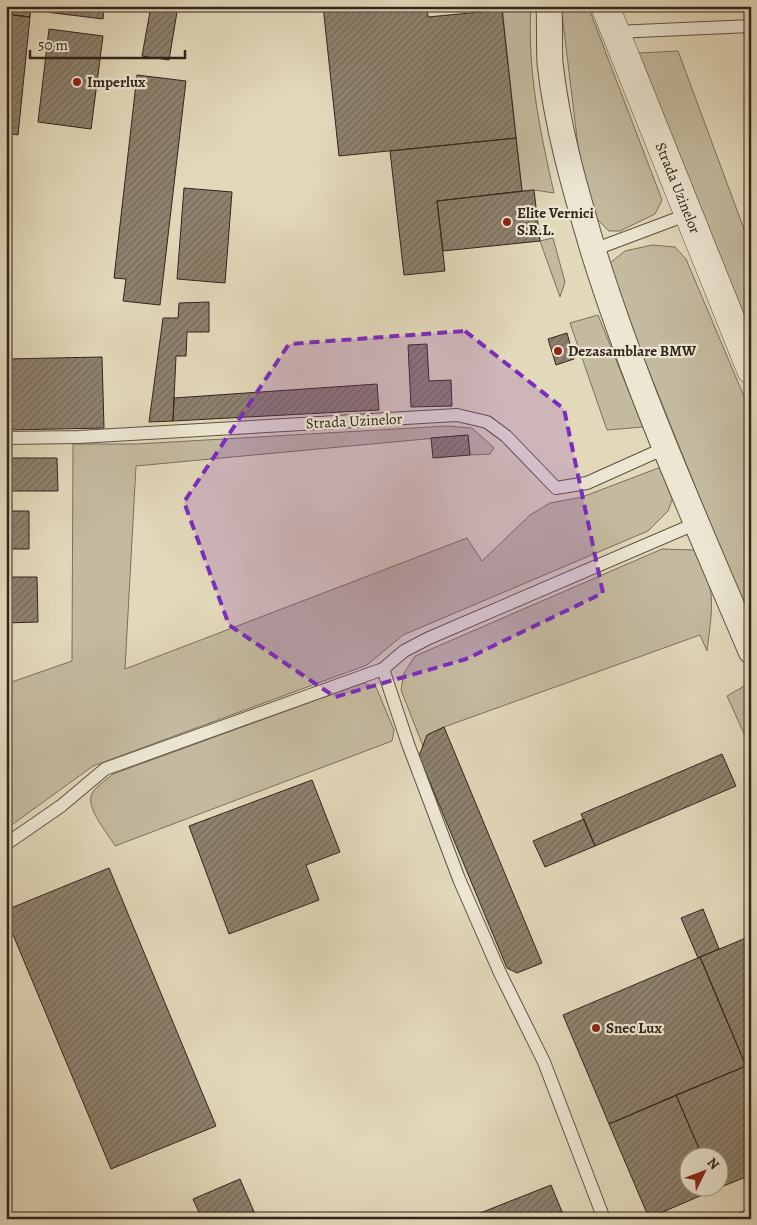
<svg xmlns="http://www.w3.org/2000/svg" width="757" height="1225" font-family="Alegreya,serif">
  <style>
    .green { fill: #c4ba9f; stroke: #7b705d }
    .building { fill: url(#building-hatch); stroke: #32251b }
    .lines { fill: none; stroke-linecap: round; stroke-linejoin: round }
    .service-casing { stroke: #5e5243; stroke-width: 14 }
    .minor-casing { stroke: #5e5243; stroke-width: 27 }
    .tertiary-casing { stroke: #5e5243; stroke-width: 29 }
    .service { stroke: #ece6d2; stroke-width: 12 }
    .minor { stroke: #ece6d2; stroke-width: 25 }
    .tertiary { stroke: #ece6d2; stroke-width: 28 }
    .marked { fill: #7b2cbf; fill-opacity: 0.2; stroke: #7b2cbf; stroke-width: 4; stroke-dasharray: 10 6; stroke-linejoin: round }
    .poi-dot { fill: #8f2418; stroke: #ece6d2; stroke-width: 2 }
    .labels { text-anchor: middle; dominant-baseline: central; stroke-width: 4.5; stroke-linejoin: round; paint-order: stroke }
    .poi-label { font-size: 15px; font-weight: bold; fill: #32251b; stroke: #ece6d2; text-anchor: start }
    .street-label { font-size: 15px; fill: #32251b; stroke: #ece6d2 }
  </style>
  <defs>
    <pattern id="building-hatch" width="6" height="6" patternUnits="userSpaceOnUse" patternTransform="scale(1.25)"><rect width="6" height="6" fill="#8e826e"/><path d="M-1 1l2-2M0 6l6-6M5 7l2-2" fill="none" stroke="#756a5a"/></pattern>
  </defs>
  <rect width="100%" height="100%" fill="#e2d8ba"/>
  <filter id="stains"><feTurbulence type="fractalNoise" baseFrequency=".004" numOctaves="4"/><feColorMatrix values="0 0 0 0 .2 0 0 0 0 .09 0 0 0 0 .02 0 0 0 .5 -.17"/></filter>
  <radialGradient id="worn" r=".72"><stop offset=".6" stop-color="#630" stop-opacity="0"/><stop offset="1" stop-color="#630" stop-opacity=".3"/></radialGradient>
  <path class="green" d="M502,6H531C527,70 540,131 554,193L534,190L522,191Z
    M561,6H588L662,200L655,214L620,231H609L597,219L580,162Z
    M678,51L751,248V332L639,53Z
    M553,238L565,282L560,297L540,241Z
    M652,245L675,247L686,259L751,413V625L611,277L610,263L625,251Z
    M598,315L643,427L607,430L570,323Z
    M447,426L472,428L494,448L490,454L470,455L468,435L136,466L125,669L467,538L482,561L530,515L550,503L582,497L661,467L673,497L668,511L648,531L403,635L367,665L93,766L6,829V684L72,661L73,444H137Z
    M662,549L694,550C718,588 712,608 707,651L700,635L444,727L427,735L423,746L401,690L404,673L415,656Z
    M363,683L376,687L394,730L392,741L115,846C108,833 88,812 91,796C94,787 106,780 113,774Z
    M746,685L751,688V749L727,696Z"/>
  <path class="building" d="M6,6H31L30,17L6,14Z
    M47,6H104L103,19L46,12Z
    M151,6H178L169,60L142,56Z
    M323,6H427L428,17L502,10L516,138L339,156Z
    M6,14L30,17L18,135L6,133Z
    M49,29L103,36L91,129L38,122Z
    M137,75L186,81L160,305L123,301L126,279L114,278Z
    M516,138L522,191L437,201L445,271L404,275L390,151Z
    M184,188L232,192L225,283L177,279Z
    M534,190L540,241L443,251L437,201Z
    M209,302V332H187L186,356H176L173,421L149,422L163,318H178L179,303Z
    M567,333L574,359L556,365L548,339Z
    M427,344L429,381L451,380L452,406L411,407L408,345Z
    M102,357L104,428L6,430V359Z
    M377,384L379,410L173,421L174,398Z
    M468,435L470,455L433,458L431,438Z
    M6,458H57L58,491H6Z
    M6,511H29V549H6Z
    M6,577H37L38,622L6,623Z
    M444,727L542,963L517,973L507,968L419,756L427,735Z
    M722,754L736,786L595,846L581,814Z
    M312,780L340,852L306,865L319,900L229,934L189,826Z
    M584,819L595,846L545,867L533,841Z
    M109,868L216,1126L111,1169L6,918V910Z
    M703,909L719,949L698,958L681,918Z
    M751,936V1064L746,1066L700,957Z
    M700,957L746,1066L609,1124L563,1015Z
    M746,1066L751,1078V1175L716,1189V1188H720V1158H703L676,1095Z
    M676,1095L703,1158H690V1188H716V1189L649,1218L609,1124Z
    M240,1179L257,1219H202L193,1199Z
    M551,1185L565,1219H465Z"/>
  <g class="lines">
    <g class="service-casing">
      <path id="service" d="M615,32L751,26
        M593,250L689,214
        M6,438L79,437L457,415L487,422L506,436L556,488L587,483L665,448
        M383,669L408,744L459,879L500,973L544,1062L604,1219
        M6,844L61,806L105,769L383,669L404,651L429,638L697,523
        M741,1219L751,1215"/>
    </g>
    <g class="minor-casing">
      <path id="minor" d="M549,6C550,25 549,44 550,63C557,127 575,189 593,250C636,388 695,519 751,651"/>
    </g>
    <g class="tertiary-casing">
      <path id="tertiary" d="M605,6L751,370"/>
    </g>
    <use href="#service" class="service"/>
    <use href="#minor" class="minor"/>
    <use href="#tertiary" class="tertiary"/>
  </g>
  <path class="marked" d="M465,331L564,409L603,593L466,659L335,697L229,625L184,502L289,344Z"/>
  <g class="poi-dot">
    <circle cx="77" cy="82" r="5"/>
    <circle cx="507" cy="222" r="5"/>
    <circle cx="558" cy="351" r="5"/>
    <circle cx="596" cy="1028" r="5"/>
  </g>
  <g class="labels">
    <g class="poi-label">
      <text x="87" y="82">Imperlux</text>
      <text x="517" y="213">Elite Vernici<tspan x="517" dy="17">S.R.L.</tspan></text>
      <text x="568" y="351">Dezasamblare BMW</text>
      <text x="606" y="1028">Snec Lux</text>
    </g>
    <g class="street-label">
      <text transform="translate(678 188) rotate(68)">Strada Uzinelor</text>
      <text transform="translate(354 421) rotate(-3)">Strada Uzinelor</text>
    </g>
  </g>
  <rect width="757" height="1225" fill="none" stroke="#e2d8ba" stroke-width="25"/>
  <rect x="8" y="8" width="742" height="1210" fill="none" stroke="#32251b" stroke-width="2.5"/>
  <rect x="12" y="12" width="732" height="1200" fill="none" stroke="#32251b"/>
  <g transform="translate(704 1172) rotate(48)"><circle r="24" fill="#ece6d2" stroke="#a29989"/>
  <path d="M0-4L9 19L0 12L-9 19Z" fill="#8f2418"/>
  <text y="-8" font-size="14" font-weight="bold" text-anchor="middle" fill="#32251b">N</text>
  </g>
  <path d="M30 50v8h155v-8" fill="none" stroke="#32251b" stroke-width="2.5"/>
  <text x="38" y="50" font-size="15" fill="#32251b" stroke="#ece6d2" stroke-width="4" paint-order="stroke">50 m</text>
  <rect width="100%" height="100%" filter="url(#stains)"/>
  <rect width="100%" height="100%" fill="url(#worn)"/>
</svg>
